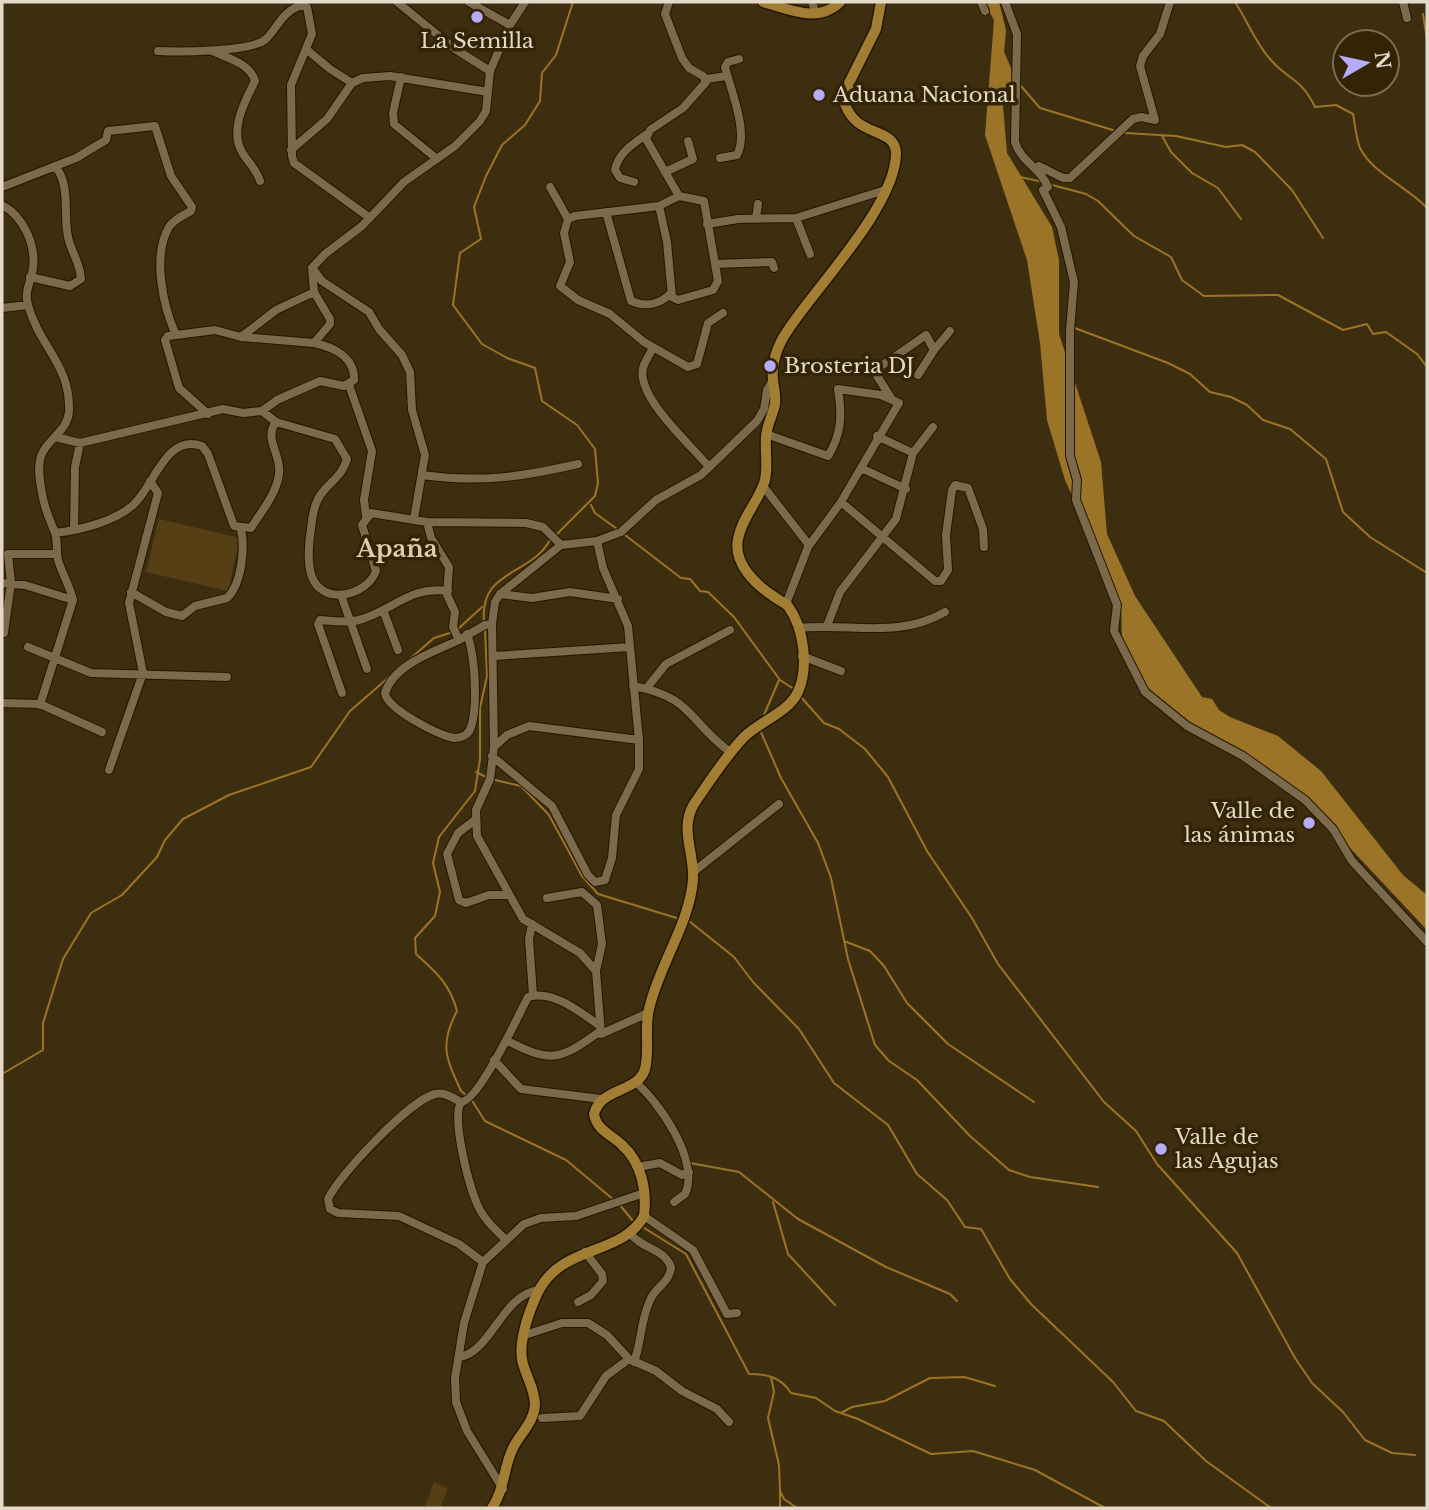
<svg xmlns="http://www.w3.org/2000/svg" width="1429" height="1510" font-family="'Libre Baskerville',serif">
  <style>
    .green { fill: #563f14 }
    .water { fill: #9c7427 }
    .lines { fill: none; stroke-linecap: round; stroke-linejoin: round }
    .stream { stroke: #9c7427; stroke-width: 2 }
    .minor-casing { stroke: #241600; stroke-width: 10 }
    .major-casing { stroke: #241600; stroke-width: 13 }
    .minor { stroke: #7c6a4c; stroke-width: 8 }
    .major { stroke: #a27d34; stroke-width: 10 }
    .poi-dot { fill: #b6abf8; stroke: #332406; stroke-width: 2.5 }
    .labels { text-anchor: middle; dominant-baseline: central; stroke-width: 7; stroke-linejoin: round; paint-order: stroke }
    .poi-label { font-size: 21px; fill: #e4dac9; stroke: #332406; text-anchor: start }
    .quarter-label { font-size: 24px; font-weight: bold; fill: #dfcba9; stroke: #332406 }
  </style>
  <rect width="100%" height="100%" fill="#3e2e10"/>
  <path class="green" d="M159,519L240,538L228,591L146,572Z
    M434,1482L448,1488L440,1508L425,1506Z"/>
  <path class="water" d="M984,2H999L1006,30L1004,52L1017,82L1006,90L1003,106L1007,153L1052,227L1059,260V334L1101,462L1107,534L1135,596L1202,697L1212,699L1219,710L1230,717L1278,736L1321,771L1403,875L1427,895V930L1305,800L1243,756L1187,726L1154,695L1133,669L1122,640L1121,603L1065,480L1047,420L1040,343L1027,260L985,135L994,20Z"/>
  <g class="lines">
    <path class="stream" d="M1235,2C1247,20 1255,42 1270,59C1287,80 1300,76 1315,107L1336,105L1353,114C1355,124 1356,138 1360,148C1373,174 1408,187 1427,208
      M1423,14L1427,39
      M1021,86L1040,108L1116,131
      M1125,133L1176,136L1226,147L1242,145L1255,152L1292,190L1323,238
      M1162,136L1171,152L1192,173L1218,188L1241,219
      M1020,177L1043,182
      M1052,185L1086,194L1098,201L1134,236L1171,257L1182,280L1204,296L1278,295L1343,330L1367,324L1373,334L1386,332L1417,354L1427,367
      M1072,327L1168,363L1190,374L1210,392L1231,397L1247,405L1263,420L1290,429L1326,459L1343,512L1370,537L1427,573
      M591,505L595,513L617,529
      M557,534L595,496L598,483L595,449L577,425L542,401L535,368L507,358L482,344L453,305L460,253L481,239L474,207L486,176L502,145L525,125L540,101L542,73L556,55L573,2
      M625,535L681,578L690,579L700,591L708,592L734,617L780,680L794,689
      M484,622C479,569 531,576 550,540
      M458,629L482,607
      M800,696L824,723L839,729L865,749L888,777L927,851L972,918L998,964L1104,1102L1136,1131L1157,1164L1237,1253L1295,1358L1312,1383L1343,1412L1365,1440L1392,1453L1415,1455
      M764,715L779,680
      M760,730L781,778L818,843L831,878L848,959L875,1045L889,1061L917,1080L970,1136L1009,1170L1030,1177L1098,1187
      M476,772L486,777
      M495,780L521,786L549,815L582,876L598,894L680,919
      M689,921L734,957L753,982L799,1029L834,1083L888,1125L917,1174L947,1200L965,1227L981,1229L1010,1279L1031,1304L1113,1382L1136,1411L1164,1421L1206,1461L1271,1508
      M844,941L870,951L884,966L907,1003L948,1044L1034,1102
      M2,1074L43,1050V1023L63,959L91,913L122,895L157,857L165,840L183,819L229,795L311,767L350,711L434,638L453,632
      M466,1095L461,1091C446,1058 439,1045 457,1011C450,984 436,972 416,954L415,938L435,916L440,892L433,863L439,837L475,791L480,759V708L487,676L485,628
      M471,1099L485,1121L566,1160L614,1200
      M690,1163L739,1172L798,1219L886,1267L950,1294L957,1301
      M773,1202L788,1254L835,1305
      M619,1204L633,1221
      M641,1226L686,1254L749,1374C767,1374 781,1377 791,1393L816,1398L835,1411L858,1419L931,1454L973,1451L1035,1470L1105,1508
      M771,1377L774,1392L768,1418L779,1465L780,1491L784,1499L797,1508
      M841,1413L852,1407L885,1401L930,1378L964,1377L995,1386
      M780,1492V1508"/>
    <g class="minor-casing">
      <path id="minor" d="M397,2L455,49L490,71
        M469,2L510,25
        M812,2L816,14
        M981,2L985,11
        M1005,2L1017,34L1015,142C1021,162 1041,168 1048,187L1043,190L1061,227L1074,282L1070,330V456L1077,480L1076,500L1117,605L1114,631L1145,692L1187,726L1243,756L1305,800L1333,829L1352,861L1427,942
        M1403,2L1407,18
        M306,49L330,69L352,83
        M158,51C178,52 252,52 266,39C279,26 281,13 301,5L307,7L312,34L291,85L292,156L294,163L370,218
        M212,51C227,58 250,63 255,81C245,101 229,130 242,152C248,163 256,168 260,181
        M401,77L393,113L394,124L437,159
        M706,79L727,76
        M291,150L327,119L352,83L363,78L390,76L488,92
        M720,158L737,155C749,132 731,91 725,67L728,62L739,59
        M1039,166L1063,178H1070L1133,119L1141,117L1155,120L1140,66L1143,56L1160,34L1170,2
        M665,172L693,159L688,141
        M634,182L620,178L615,170C618,153 633,144 647,134
        M2,187L76,158L106,140L108,131L155,126L171,176L192,207L191,211C184,215 174,219 169,227C152,256 163,305 175,333
        M550,187L568,219
        M679,196L659,206L575,216L568,219L564,233L570,262L560,286L578,300L610,314L644,342L688,367L697,364L708,323L723,313
        M2,205C23,216 36,244 33,268C31,282 24,291 28,305C40,348 71,365 69,412C67,432 47,439 41,456C37,467 40,482 42,493C44,508 50,520 55,533C58,542 56,551 58,560C62,574 70,586 73,600L40,705
        M659,206L667,242L672,297L678,300L713,290L718,281L704,201L679,196L646,139L650,130L683,108L706,82L703,76L689,68L682,58L665,14L669,2
        M606,212L631,301C645,307 659,305 670,294
        M796,218L810,254
        M756,219L758,204
        M707,224L738,219L796,218L885,190
        M715,264L772,262L774,268
        M312,268L322,281L369,312L379,329L402,355L410,372L412,410L425,455L414,519
        M30,277L70,286L81,279C80,262 71,252 68,237C63,214 71,185 55,166
        M2,308L28,305
        M241,337L276,310L314,292
        M653,348C650,354 645,361 643,368C636,397 691,445 709,467
        M934,350L950,331
        M349,385L372,451L364,500L366,516
        M891,398L874,371L926,335L934,350L918,375
        M262,411L277,400L320,381L344,386L354,380C355,357 333,347 314,343L330,324V319L314,292L312,268L325,254L362,226L404,182L455,146L480,121L486,111L490,71L510,25L525,2
        M208,414L179,388L165,340L168,336L215,330L241,337L314,343
        M766,434L828,456C842,434 842,414 838,389L881,395L899,403L841,502L808,547L786,604
        M877,436L913,453
        M55,437L80,443L223,409L243,413L262,411L276,422L335,439L347,459C342,476 332,480 322,493C314,502 312,518 311,529C309,542 307,564 312,577C323,606 367,596 376,571L362,525L371,513L427,522L526,523L543,527L561,545L597,541L621,532L656,500L701,475L757,421L764,409L767,390L773,380
        M861,468L906,489
        M422,475C480,483 522,477 578,464
        M763,486L809,545
        M841,502L935,581H941L948,570L946,535L952,490L955,485L968,488L983,529L984,547
        M427,522L431,538L449,567L447,595L455,612L453,627L459,640L485,625L492,624
        M74,530L75,467L80,443
        M55,533C80,530 113,522 132,506C154,488 165,433 202,446L208,454L234,526L251,528C261,512 277,493 279,474C282,455 263,439 276,422
        M561,545L500,594L495,602L492,624L494,747L490,779L476,810L477,836L523,919L580,953L596,971
        M2,583L25,585L73,600
        M131,592L166,612L182,616L195,606L227,598C242,584 245,548 241,529
        M500,594L532,598L570,592L618,599
        M341,595L367,669
        M383,610L398,650
        M827,626L840,592L896,519L913,453L933,427
        M799,628C852,623 898,639 945,612
        M4,633L11,583L8,554H57
        M459,640C434,652 394,664 385,693C387,709 438,735 454,738C461,738 469,735 471,727C478,706 475,655 467,634
        M28,647L91,673L227,677
        M494,656L630,647
        M802,656L841,671
        M633,686C693,697 688,721 730,752
        M646,689L666,664L730,630
        M342,693L318,624L320,620C333,621 347,623 359,620C392,611 411,585 448,591
        M2,703L40,704L102,732
        M494,747L507,735L529,726L639,740
        M492,756L552,806L588,875L595,882L605,880L612,858L616,815L639,769V740L628,626L603,568L597,541
        M109,770L143,673L129,603L158,493L150,481
        M475,820L458,833L447,854L459,900L466,903L489,895H508
        M692,873L779,804
        M547,898L582,892L597,905L602,944L596,971L601,1034L648,1013
        M532,924L529,939L533,995
        M506,1040C550,1063 559,1061 599,1032
        M494,1060L521,1089L601,1099
        M635,1082C660,1102 700,1162 685,1194L674,1202
        M461,1102C479,1101 518,1016 528,997C553,989 581,1013 600,1026
        M638,1167L660,1163L682,1175L689,1172
        M644,1216L693,1250L727,1314L737,1313
        M630,1233C641,1249 664,1248 671,1267C670,1282 657,1286 651,1298C640,1320 642,1341 634,1362
        M483,1262L459,1244L399,1216L338,1213L330,1209L328,1199C339,1175 410,1100 435,1094C445,1092 453,1098 461,1102C451,1120 470,1191 480,1210C486,1222 496,1230 505,1239
        M578,1302L591,1295L603,1281L602,1274L585,1252
        M525,1335L562,1323H588L607,1335L629,1359L656,1371L682,1391L717,1409L729,1422
        M459,1357C491,1353 502,1294 539,1290
        M542,1418L580,1416L606,1376L629,1359
        M503,1489L467,1431L456,1402L455,1378L464,1323L483,1262L524,1224L541,1218L576,1216L644,1193"/>
    </g>
    <g class="major-casing">
      <path id="major" d="M763,2C789,9 818,24 840,2
        M492,1508C505,1489 503,1468 513,1448C520,1434 534,1422 535,1405C535,1390 527,1378 523,1364C517,1344 529,1311 538,1292C562,1244 622,1256 644,1216C647,1191 642,1163 622,1145C611,1134 597,1131 594,1114C601,1087 638,1093 645,1069C650,1050 644,1029 649,1009C659,965 689,925 693,880C695,855 679,828 694,804C709,782 725,757 744,737C760,721 788,713 798,692C809,667 804,628 788,606C784,602 778,600 773,596C755,584 733,563 738,539C742,517 759,501 765,480C768,467 765,451 766,438C766,426 773,415 775,404C776,394 774,389 773,380C771,363 778,344 788,330C817,286 895,206 896,154C896,126 857,139 845,104L849,83L876,29L881,2"/>
    </g>
    <use href="#minor" class="minor"/>
    <use href="#major" class="major"/>
  </g>
  <g class="poi-dot">
    <circle cx="477" cy="17" r="7"/>
    <circle cx="819" cy="95" r="7"/>
    <circle cx="770" cy="366" r="7"/>
    <circle cx="1309" cy="823" r="7"/>
    <circle cx="1161" cy="1149" r="7"/>
  </g>
  <g class="labels">
    <g class="poi-label">
      <text x="477" y="41" text-anchor="middle">La Semilla</text>
      <text x="833" y="95">Aduana Nacional</text>
      <text x="784" y="366">Brosteria DJ</text>
      <text x="1295" y="811" text-anchor="end">Valle de<tspan x="1295" dy="24">las ánimas</tspan></text>
      <text x="1175" y="1137">Valle de<tspan x="1175" dy="24">las Agujas</tspan></text>
    </g>
    <g class="quarter-label">
      <text x="397" y="548">Apaña</text>
    </g>
  </g>
  <rect width="1429" height="1510" fill="none" stroke="#e4dac9" stroke-width="7"/>
  <g transform="translate(1366 63) rotate(81)"><circle r="33" fill="#332406" stroke="#7a6d54" stroke-width="2"/>
  <path d="M0-5L12 26L0 18L-12 26Z" fill="#b6abf8"/>
  <text y="-10" font-size="19" font-weight="bold" text-anchor="middle" fill="#e4dac9">N</text>
  </g>
</svg>
